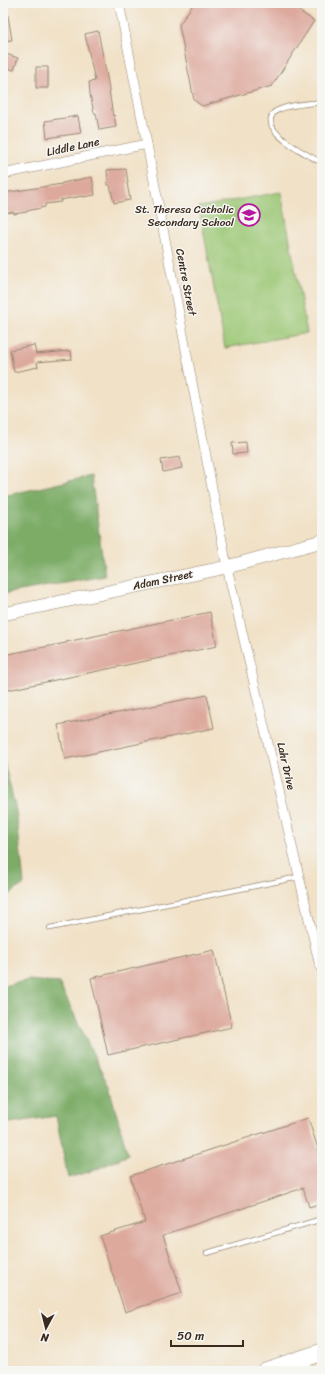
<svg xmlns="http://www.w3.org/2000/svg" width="325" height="1374" font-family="Sriracha,sans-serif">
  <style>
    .green { fill: #9bc774; stroke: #6b7849 }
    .forest { fill: #7cac66; stroke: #5c6b42 }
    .building { fill: #dda99d }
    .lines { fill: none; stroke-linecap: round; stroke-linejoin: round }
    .lane-casing { stroke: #968672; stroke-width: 6 }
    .street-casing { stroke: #968672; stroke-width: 10 }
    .secondary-casing { stroke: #968672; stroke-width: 14 }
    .highway-casing { stroke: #968672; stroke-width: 18 }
    .lane { stroke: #fff; stroke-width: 4.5 }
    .street { stroke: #fff; stroke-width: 9 }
    .secondary { stroke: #fff; stroke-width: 13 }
    .highway { stroke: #fff; stroke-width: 17 }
    .labels { text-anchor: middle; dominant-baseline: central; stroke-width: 3; stroke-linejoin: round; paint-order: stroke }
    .street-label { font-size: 11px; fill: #3b2a1e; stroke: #f6f6f2 }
    .poi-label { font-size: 11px; fill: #3b2a1e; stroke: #f6f6f2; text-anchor: end }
  </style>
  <rect width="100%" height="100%" fill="#f6f6f2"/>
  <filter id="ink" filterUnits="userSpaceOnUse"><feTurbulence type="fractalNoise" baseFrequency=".025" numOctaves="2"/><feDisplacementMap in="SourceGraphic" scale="8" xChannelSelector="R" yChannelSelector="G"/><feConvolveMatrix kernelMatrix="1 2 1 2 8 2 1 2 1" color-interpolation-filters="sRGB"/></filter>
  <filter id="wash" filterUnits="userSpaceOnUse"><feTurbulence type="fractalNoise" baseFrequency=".012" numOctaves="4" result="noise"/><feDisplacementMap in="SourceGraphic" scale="16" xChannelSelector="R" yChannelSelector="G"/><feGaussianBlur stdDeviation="0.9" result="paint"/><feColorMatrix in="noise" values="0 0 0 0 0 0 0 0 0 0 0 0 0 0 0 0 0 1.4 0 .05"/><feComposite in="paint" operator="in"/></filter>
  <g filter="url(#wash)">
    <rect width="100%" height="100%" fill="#f1e1c6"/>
    <path class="green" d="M281,192L307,333L225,348L199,207Z"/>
    <path class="forest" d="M91,476L105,576L3,594V496Z
      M3,758L16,810L24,884L3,899Z
      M29,980L59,983L109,1087L128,1155L95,1170L68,1178L56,1116L3,1124V986Z"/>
    <g id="blocks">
      <path class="building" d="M194,3H287L314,21L272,86L202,106L194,100L179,25Z
        M3,10H7L12,40L3,41Z
        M98,31L107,77L113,116L114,115L116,127L99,130L96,113H94L90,94L89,82L95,81L85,34Z
        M3,53L18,58L14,70L3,67Z
        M36,67H48V88H36Z
        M78,116L81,133L47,138L45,121Z
        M126,169L128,183H127L130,200L114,203L110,185H108L107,170Z
        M92,177L95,195L83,197V196L60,200L61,202L45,204V207L27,211V212L14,214L13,212L3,213V193L62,184V183Z
        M34,345L36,354L71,351L72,359L37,362L38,367L14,372L10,350Z
        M246,442L247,453L233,454L232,443Z
        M180,457L182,468L163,472L161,460Z
        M210,612L217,646L3,691V655L66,643V642Z
        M207,695L214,728L65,759L58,725Z
        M214,950L232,1027L108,1055L91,978Z
        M308,1118L322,1161V1203L309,1207L303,1188L163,1235L182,1293L125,1312L100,1236L145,1222L130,1176Z"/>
    </g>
  </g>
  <g filter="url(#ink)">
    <use href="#blocks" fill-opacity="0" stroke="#968672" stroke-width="1"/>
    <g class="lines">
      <g class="lane-casing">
        <path id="lane" d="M322,102C308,104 289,104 276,111C274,112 272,115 271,118C267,136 309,155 322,163
          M50,928L299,877
          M207,1253L322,1219"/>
      </g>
      <g class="street-casing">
        <path id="street" d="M119,3L147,144L227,567L319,962L322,970
          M3,174L147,144"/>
      </g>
      <g class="secondary-casing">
        <path id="secondary" d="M3,614L227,567L322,541"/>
      </g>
      <g class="highway-casing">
        <path id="highway" d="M265,1371L322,1352"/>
      </g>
      <use href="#lane" class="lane"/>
      <use href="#street" class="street"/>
      <use href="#secondary" class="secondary"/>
      <use href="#highway" class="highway"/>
    </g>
  </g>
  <defs>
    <g id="school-ring" transform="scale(1.15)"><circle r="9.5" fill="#f6f6f2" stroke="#b5179e" stroke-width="1.5"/><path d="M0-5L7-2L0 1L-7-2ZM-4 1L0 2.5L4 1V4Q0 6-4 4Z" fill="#b5179e"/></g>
  </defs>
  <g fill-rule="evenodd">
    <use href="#school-ring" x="249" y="215"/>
  </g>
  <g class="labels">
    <g class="street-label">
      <text transform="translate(73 147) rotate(-12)">Liddle Lane</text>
      <text transform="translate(186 282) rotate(79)">Centre Street</text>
      <text transform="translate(163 580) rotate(-12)">Adam Street</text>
      <text transform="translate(286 766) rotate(77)">Lahr Drive</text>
    </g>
    <g class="poi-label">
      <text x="234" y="209">St. Theresa Catholic<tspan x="234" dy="13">Secondary School</tspan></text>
    </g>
  </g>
  <rect width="325" height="1374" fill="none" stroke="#f6f6f2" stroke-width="16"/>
  <g transform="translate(46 1328) rotate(187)" stroke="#f6f6f2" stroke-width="3" paint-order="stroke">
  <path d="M0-3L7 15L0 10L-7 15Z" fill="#3b2a1e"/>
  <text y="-6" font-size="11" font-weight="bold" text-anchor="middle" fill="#3b2a1e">N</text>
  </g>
  <path d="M171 1340v6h72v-6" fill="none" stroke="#3b2a1e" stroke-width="2"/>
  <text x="177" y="1340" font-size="12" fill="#3b2a1e" stroke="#f6f6f2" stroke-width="3" paint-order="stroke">50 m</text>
</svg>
